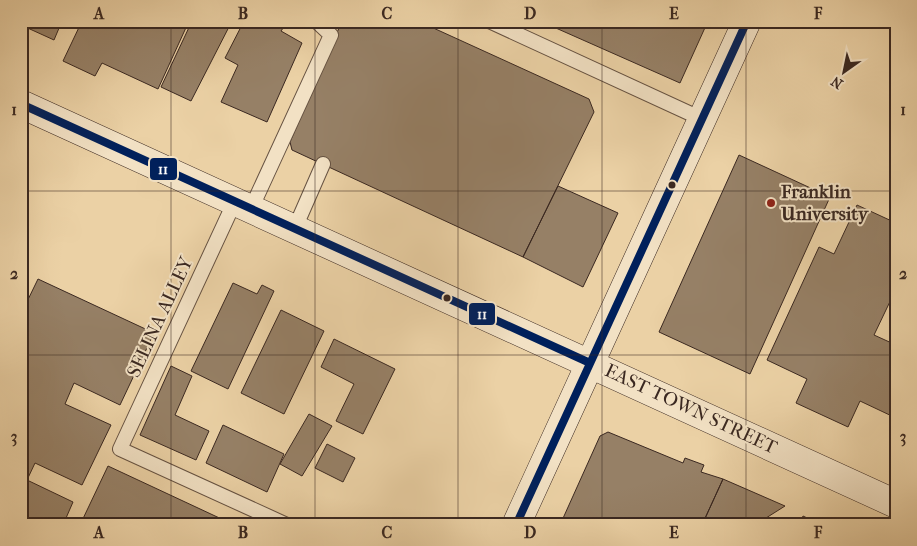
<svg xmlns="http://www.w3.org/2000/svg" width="917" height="546" font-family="'IM FELL French Canon',serif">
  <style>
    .building { fill: #968066; stroke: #3a2821 }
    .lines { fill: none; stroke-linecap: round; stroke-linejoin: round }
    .lane-casing { stroke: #665242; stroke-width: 16 }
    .secondary-casing { stroke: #3a2821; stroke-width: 29 }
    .lane { stroke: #f2e1c4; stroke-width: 14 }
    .secondary { stroke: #f2e1c4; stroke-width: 28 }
    .bus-1-casing { stroke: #f2e1c4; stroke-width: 11 }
    .bus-1 { stroke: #00205b; stroke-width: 8 }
    .grid { fill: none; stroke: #3a2821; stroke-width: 1; stroke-opacity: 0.55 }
    .bus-dot { fill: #3a2821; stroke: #f2e1c4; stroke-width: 2 }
    .poi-dot { fill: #8f2418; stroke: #f2e1c4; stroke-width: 2 }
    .labels { text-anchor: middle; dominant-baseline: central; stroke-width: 4; stroke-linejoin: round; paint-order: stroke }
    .poi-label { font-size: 19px; font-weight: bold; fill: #3a2821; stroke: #f2e1c4; text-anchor: start }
    .street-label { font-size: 19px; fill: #3a2821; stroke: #f2e1c4 }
    .line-badge { stroke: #f2e1c4; stroke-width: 2 }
    .badge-label { font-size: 14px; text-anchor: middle; font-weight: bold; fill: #fff }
    .neatline { fill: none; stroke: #3a2821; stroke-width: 2 }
    .grid-label { font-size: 16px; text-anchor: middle; font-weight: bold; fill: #3a2821 }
  </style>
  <rect width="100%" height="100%" fill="#ebd1a5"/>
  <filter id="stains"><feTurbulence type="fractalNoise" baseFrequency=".004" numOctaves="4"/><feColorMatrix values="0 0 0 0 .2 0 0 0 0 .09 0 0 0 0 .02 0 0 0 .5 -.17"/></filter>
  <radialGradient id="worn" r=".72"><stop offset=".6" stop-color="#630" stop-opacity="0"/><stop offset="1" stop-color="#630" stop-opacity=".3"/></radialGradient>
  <path class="building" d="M21,21H62L54,40L21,25Z
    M82,21H189L158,89L102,63L95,76L63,61Z
    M192,21H232L191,101L161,87Z
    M244,21H288L281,31L302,43L267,122L221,102L238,65L225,58Z
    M342,21H418L589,99L594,112L523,257L292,150L290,142Z
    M540,21H708L680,83Z
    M739,155L830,197L750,374L659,332Z
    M558,186L618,213L583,287L523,257Z
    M857,205L896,223V289L874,335L896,345V418L860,401L848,427L796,403L807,379L767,360L819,247L834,254Z
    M38,279L154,333L120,405L74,383L65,404L111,425L82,485L35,463L27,480L73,502L63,525H21V314Z
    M233,283L257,294L262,285L274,291L228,389L191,371Z
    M281,310L324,331L284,414L241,393Z
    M334,339L395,369L363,434L336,421L354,384L321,367Z
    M171,366L192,376L175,415L209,431L196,460L140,435Z
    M309,414L332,426L302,476L280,464Z
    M223,425L284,454L267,492L206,463Z
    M608,432L683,463L685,458L704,465L701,472L723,479L702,525H560L600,436Z
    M327,444L355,458L343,482L315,468Z
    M108,466L228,522L227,525H80Z
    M723,479L785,506L755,525H702Z
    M803,516L822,525H799Z"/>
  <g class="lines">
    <g class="lane-casing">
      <path id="lane" d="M489,21L702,119
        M235,201L120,449L287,525
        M251,209L331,35L316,21
        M295,228L323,164"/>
    </g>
    <g class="secondary-casing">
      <path id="secondary" d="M21,104L896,504
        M516,525L747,21"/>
    </g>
    <use href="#lane" class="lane"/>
    <use href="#secondary" class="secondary"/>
    <g class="bus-1-casing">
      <path id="bus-1" d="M21,104L590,363
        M516,525L747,21"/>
    </g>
    <use href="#bus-1" class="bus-1"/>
  </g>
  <path class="grid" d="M171,21V525M315,21V525M458,21V525M602,21V525M746,21V525M21,191H896M21,355H896"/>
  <g class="bus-dot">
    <circle cx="672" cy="185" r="4.5"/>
    <circle cx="447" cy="298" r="4.5"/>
  </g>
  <circle class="poi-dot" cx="771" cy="203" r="5"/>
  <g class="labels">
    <g class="poi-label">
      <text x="781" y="192">Franklin<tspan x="781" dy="22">University</tspan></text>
    </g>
    <g class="street-label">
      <text transform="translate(160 317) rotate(-65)">SELINA ALLEY</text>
      <text transform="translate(691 409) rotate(25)">EAST TOWN STREET</text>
    </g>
  </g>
  <g class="line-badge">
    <rect x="149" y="157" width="29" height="24" rx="5" fill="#00205b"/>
    <rect x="468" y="302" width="28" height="24" rx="5" fill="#00205b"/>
  </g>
  <g class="badge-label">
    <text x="163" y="174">11</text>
    <text x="482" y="319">11</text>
  </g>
  <rect width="917" height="546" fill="none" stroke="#ebd1a5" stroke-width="55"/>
  <g transform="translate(844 72) rotate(213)" stroke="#f2e1c4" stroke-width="4" paint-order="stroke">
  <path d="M0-4L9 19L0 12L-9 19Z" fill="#3a2821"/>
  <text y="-8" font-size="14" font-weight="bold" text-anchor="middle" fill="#3a2821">N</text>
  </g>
  <rect x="28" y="28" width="862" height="490" class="neatline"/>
  <g class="grid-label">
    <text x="99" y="19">A</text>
    <text x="243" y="19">B</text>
    <text x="387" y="19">C</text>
    <text x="530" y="19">D</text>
    <text x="674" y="19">E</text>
    <text x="818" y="19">F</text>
    <text x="14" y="115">1</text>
    <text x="903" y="115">1</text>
    <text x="14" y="279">2</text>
    <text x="903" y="279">2</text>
    <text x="14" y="442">3</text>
    <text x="903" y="442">3</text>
    <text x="99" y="538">A</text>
    <text x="243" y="538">B</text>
    <text x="387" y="538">C</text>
    <text x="530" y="538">D</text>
    <text x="674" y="538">E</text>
    <text x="818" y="538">F</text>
  </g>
  <rect width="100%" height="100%" filter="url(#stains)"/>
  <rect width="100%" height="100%" fill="url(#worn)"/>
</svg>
